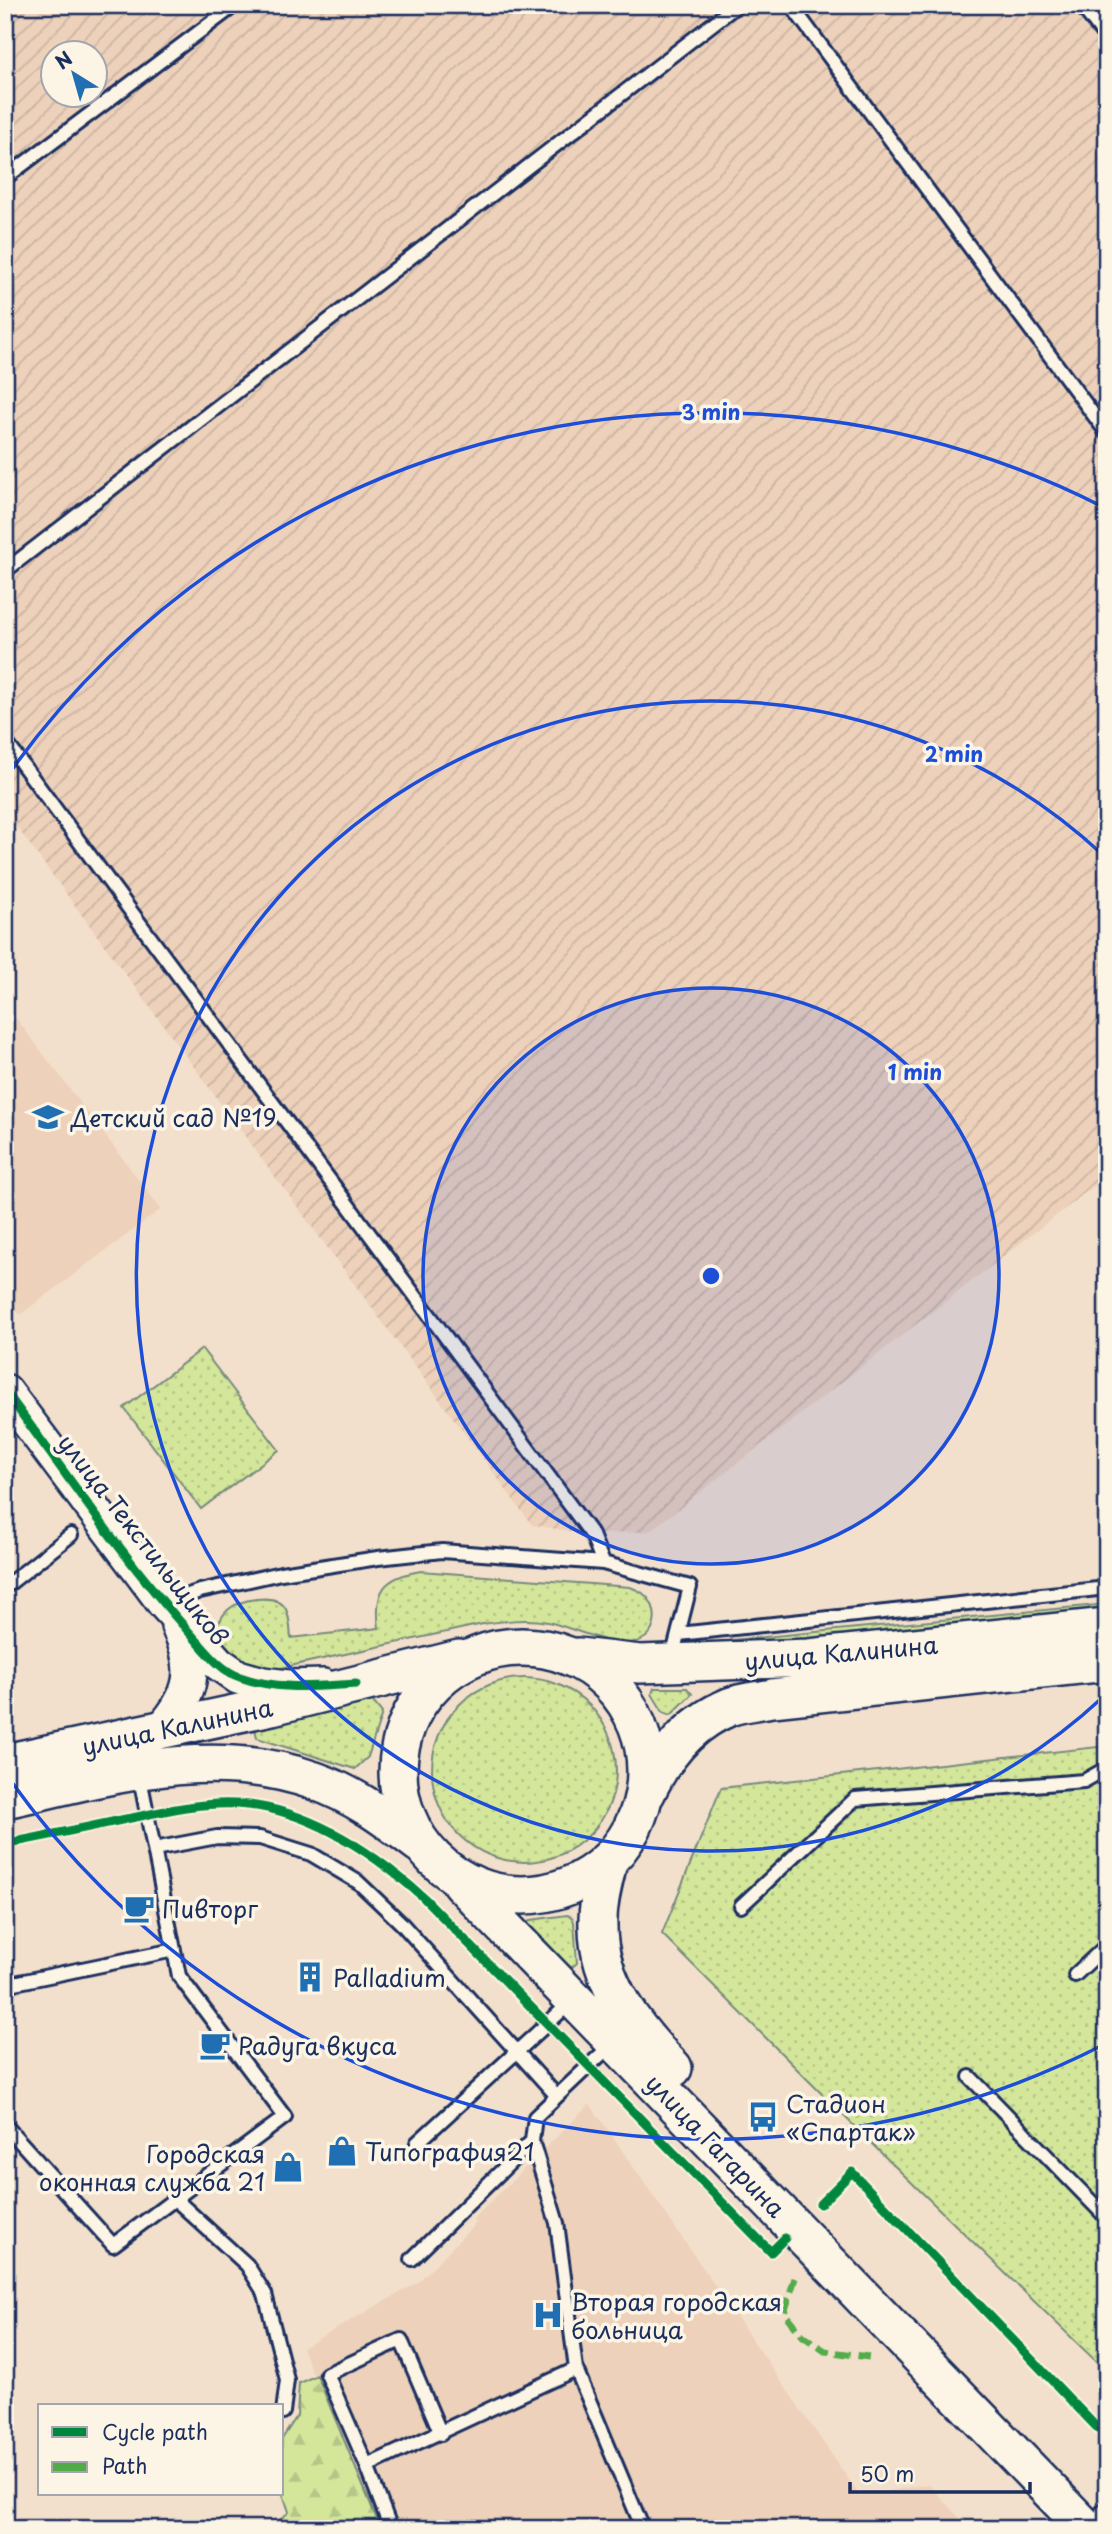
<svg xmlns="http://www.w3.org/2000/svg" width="1112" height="2534" font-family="'Playpen Sans',sans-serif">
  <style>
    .built { fill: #edd1ba }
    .industrial { fill: url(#industrial-furrows); fill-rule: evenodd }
    .grass { fill: url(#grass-dots); stroke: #778a7c; stroke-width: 2 }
    .forest { fill: url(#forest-firs); stroke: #778a7c; stroke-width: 2 }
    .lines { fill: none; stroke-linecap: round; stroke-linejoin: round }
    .lane-casing { stroke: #1b2f5e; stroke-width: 18 }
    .secondary-casing { stroke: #1b2f5e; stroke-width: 38 }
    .primary-casing { stroke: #1b2f5e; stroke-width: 42 }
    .lane { stroke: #fcf5e5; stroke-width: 12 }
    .secondary { stroke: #fcf5e5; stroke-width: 33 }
    .primary { stroke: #fcf5e5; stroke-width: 37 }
    .quiet { stroke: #52ab49; stroke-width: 7; stroke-dasharray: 14 7; stroke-linecap: butt }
    .cycleway-casing { stroke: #fcf5e5; stroke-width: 13 }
    .cycleway { stroke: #00873e; stroke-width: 9 }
    .ring { fill: none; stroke: #1d4ed8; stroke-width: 3.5 }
    .labels { text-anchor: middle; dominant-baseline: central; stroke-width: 7; stroke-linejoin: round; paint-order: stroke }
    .poi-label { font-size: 24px; fill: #1b2f5e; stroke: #fcf5e5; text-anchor: start }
    .street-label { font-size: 24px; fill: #1b2f5e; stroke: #fcf5e5 }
    .centre { fill: #1d4ed8; stroke: #fcf5e5; stroke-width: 3.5 }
    .ring-label { font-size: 21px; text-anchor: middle; font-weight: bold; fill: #1d4ed8; stroke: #fcf5e5; stroke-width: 7; stroke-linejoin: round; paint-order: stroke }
  </style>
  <defs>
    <pattern id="industrial-furrows" width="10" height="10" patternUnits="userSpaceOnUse" patternTransform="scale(1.75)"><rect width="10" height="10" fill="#edd1ba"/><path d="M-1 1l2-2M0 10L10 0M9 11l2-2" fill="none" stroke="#cbb4a2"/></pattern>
    <pattern id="grass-dots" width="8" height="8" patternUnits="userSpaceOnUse" patternTransform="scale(1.75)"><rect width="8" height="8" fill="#d3e69a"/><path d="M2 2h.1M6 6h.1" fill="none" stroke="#b5c687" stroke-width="1.8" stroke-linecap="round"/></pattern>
    <pattern id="forest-firs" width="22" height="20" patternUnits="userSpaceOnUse" patternTransform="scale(1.75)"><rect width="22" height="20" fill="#d3e69a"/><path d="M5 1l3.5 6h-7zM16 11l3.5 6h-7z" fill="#b5c687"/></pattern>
  </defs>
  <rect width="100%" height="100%" fill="#f3e0cc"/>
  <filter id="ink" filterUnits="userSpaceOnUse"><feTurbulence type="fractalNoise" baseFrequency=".0143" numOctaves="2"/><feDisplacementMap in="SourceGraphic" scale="14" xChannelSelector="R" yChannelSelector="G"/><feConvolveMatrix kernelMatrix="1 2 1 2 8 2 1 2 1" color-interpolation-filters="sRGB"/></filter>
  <g filter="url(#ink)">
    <path class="built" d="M16,1018L161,1209L20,1315L5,1295V1026Z
      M590,2104L860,2496L929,2484L969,2529H378L302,2348L417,2283L476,2223L473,2219Z"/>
    <path class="industrial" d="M5,5H1107V1176L650,1531L592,1535L532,1525L5,811ZM52,52H94V94H52Z"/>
    <path class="grass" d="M202,1349L279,1450L201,1509L124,1408Z
      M421,1571L630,1587C641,1591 648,1595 653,1607C656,1616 655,1625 650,1633C631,1659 574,1627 548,1622C526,1618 504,1621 483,1624L281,1668C237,1674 240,1672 215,1637C219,1612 232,1602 256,1599C266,1598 276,1598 283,1605C290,1612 290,1629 291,1638L379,1628C374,1591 383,1577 421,1571Z
      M1107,1604V1617L733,1653L725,1644L732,1640Z
      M432 1770a92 92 0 1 1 184 0a92 92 0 1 1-184 0Z
      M654,1688H687L692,1694L671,1715L663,1712L652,1694Z
      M371,1699L382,1713L368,1757L355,1769L257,1738L255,1728Z
      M1107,1746V2372L876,2148L662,1934L721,1788Z
      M567,1915L572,1917L574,1922L577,1963L571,1968L565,1967L527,1929L526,1924L531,1920Z"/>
    <path class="forest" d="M317,2375L381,2529H269L289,2512L282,2491V2439L297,2416L299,2383Z"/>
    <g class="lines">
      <g class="lane-casing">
        <path id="lane" d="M791,5L1107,433
          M1081,5L1107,39
          M5,178L235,5
          M5,571L737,5
          M5,741L592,1535L603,1563
          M5,1587L71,1535
          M168,1602L200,1591L281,1573L378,1558L442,1551L603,1563L690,1587L672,1658
          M679,1634L1107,1588
          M154,1849L217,1837L260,1838L311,1854L358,1882L401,1923L556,2095
          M741,1906L855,1799L1084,1781L1107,1768
          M1075,1975L1107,1945
          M5,1985L174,1950L139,1773
          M612,2044L535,2117L532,2141L557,2223L576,2369L643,2529
          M970,2077L1107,2218
          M5,2125L113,2245L285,2117L179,1976L174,1950
          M417,2143L571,2002
          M175,2199L247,2265L265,2294L287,2380L283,2412
          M412,2259L532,2141
          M367,2466L327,2374L401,2340L441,2434
          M1102,2512L1107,2508
          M391,2529L367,2466L576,2369"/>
      </g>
      <g class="secondary-casing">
        <path id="secondary" d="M5,1391L164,1603L218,1663L238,1677L263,1684L288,1687L323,1686
          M162,1729C193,1694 198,1669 178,1626"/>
      </g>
      <g class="primary-casing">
        <path id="primary" d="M398 1771a124 124 0 1 1 248 0a124 124 0 1 1-248 0Z
          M578,1657L640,1664L809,1658L1107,1627
          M5,1763L272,1706L459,1659
          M646,1793C663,1757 690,1723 729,1707C742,1702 758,1701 772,1698L1107,1662
          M5,1799C110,1776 210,1744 315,1781C355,1795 388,1820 420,1844
          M608,1862C603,1884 597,1905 598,1927C598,1983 636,2030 673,2068
          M461,1883L1087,2529"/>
      </g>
      <use href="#lane" class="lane"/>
      <use href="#secondary" class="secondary"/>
      <use href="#primary" class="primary"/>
      <path class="quiet" d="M795,2278L784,2313L803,2336L825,2351L869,2357"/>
      <g class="cycleway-casing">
        <path id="cycleway" d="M5,1391C65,1472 122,1557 189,1632C204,1648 219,1670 240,1677C278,1691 317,1686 356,1684
          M5,1844C45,1836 85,1828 126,1819C161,1812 199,1802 236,1804C307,1807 374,1853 424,1898L771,2252L785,2238
          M820,2204L852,2172L1107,2438"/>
      </g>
      <use href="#cycleway" class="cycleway"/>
    </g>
  </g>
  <circle cx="711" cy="1276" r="288" fill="#1d4ed8" fill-opacity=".12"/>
  <g class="ring">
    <circle cx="711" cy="1276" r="288"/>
    <path d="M1103 1697A575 575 0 1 1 1103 855"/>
    <path d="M1103 2045A863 863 0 0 1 8 1777M8 775A863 863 0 0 1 1103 507"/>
  </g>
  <defs>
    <g id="school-bare" transform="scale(2.415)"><path d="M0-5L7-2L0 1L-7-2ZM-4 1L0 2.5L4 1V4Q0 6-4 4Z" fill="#1f6fb2" stroke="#fcf5e5" stroke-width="2.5" paint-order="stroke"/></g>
    <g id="cafe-bare" transform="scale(2.415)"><path d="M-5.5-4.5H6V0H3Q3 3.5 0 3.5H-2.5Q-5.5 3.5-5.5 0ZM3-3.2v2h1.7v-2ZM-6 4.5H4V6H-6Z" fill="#1f6fb2" stroke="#fcf5e5" stroke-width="2.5" paint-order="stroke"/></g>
    <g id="building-bare" transform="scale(2.415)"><path d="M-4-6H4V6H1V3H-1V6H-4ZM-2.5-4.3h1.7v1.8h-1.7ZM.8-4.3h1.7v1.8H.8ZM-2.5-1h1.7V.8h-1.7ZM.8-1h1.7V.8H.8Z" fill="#1f6fb2" stroke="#fcf5e5" stroke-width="2.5" paint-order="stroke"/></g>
    <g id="bus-bare" transform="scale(2.415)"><path d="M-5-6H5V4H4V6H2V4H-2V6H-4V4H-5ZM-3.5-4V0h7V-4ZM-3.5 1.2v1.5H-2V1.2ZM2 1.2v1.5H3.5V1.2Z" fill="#1f6fb2" stroke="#fcf5e5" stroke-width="2.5" paint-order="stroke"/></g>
    <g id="shop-bare" transform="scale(2.415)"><path d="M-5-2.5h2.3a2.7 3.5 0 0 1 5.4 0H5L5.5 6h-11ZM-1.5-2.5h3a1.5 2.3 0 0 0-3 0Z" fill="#1f6fb2" stroke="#fcf5e5" stroke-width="2.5" paint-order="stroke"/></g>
    <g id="hospital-bare" transform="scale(2.415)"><path d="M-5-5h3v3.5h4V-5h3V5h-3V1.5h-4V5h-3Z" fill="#1f6fb2" stroke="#fcf5e5" stroke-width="2.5" paint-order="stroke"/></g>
  </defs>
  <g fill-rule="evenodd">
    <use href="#school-bare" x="48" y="1117"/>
    <use href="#cafe-bare" x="139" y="1908"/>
    <use href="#building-bare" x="310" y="1977"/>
    <use href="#cafe-bare" x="215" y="2045"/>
    <use href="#bus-bare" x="763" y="2117"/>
    <use href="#shop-bare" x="342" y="2151"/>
    <use href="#shop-bare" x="288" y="2167"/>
    <use href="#hospital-bare" x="548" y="2315"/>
  </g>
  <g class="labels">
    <g class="poi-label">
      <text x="71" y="1117">Детский сад №19</text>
      <text x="162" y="1908">Пивторг</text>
      <text x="333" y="1977">Palladium</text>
      <text x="238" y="2045">Радуга вкуса</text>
      <text x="786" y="2103">Стадион<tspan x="786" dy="28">«Спартак»</tspan></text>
      <text x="365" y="2151">Типография21</text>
      <text x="265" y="2153" text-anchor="end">Городская<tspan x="265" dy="28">оконная служба 21</tspan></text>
      <text x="571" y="2301">Вторая городская<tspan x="571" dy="28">больница</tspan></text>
    </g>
    <g class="street-label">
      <text transform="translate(144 1539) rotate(52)">улица Текстильщиков</text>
      <text transform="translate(841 1652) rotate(-5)">улица Калинина</text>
      <text transform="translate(177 1726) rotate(-12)">улица Калинина</text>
      <text transform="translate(716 2145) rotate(46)">улица Гагарина</text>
    </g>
  </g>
  <circle cx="711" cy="1276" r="10" class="centre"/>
  <g class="ring-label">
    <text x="711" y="420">3 min</text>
    <text x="954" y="762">2 min</text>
    <text x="915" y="1080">1 min</text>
  </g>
  <rect width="1112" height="2534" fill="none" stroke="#fcf5e5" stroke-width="28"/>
  <rect x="14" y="14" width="1084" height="2506" fill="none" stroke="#1b2f5e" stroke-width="2.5" filter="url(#ink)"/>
  <rect x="38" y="2404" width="245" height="91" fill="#fcf5e5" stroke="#a2a6af" stroke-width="2"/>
  <rect x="52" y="2427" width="35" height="10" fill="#00873e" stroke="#a2a6af" stroke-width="2"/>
  <text x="102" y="2440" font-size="21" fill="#1b2f5e">Cycle path</text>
  <rect x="52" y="2462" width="35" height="10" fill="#52ab49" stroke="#a2a6af" stroke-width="2"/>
  <text x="102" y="2474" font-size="21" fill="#1b2f5e">Path</text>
  <g transform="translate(74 74) rotate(323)"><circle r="33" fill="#fcf5e5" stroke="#a2a6af" stroke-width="2"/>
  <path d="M0-5L12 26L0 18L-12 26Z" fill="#1f6fb2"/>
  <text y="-10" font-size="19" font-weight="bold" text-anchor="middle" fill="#1b2f5e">N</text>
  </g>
  <path d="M850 2482v10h180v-10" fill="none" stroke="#1b2f5e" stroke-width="3.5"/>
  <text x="860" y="2482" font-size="21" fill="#1b2f5e" stroke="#fcf5e5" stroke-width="5" paint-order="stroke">50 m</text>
</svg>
